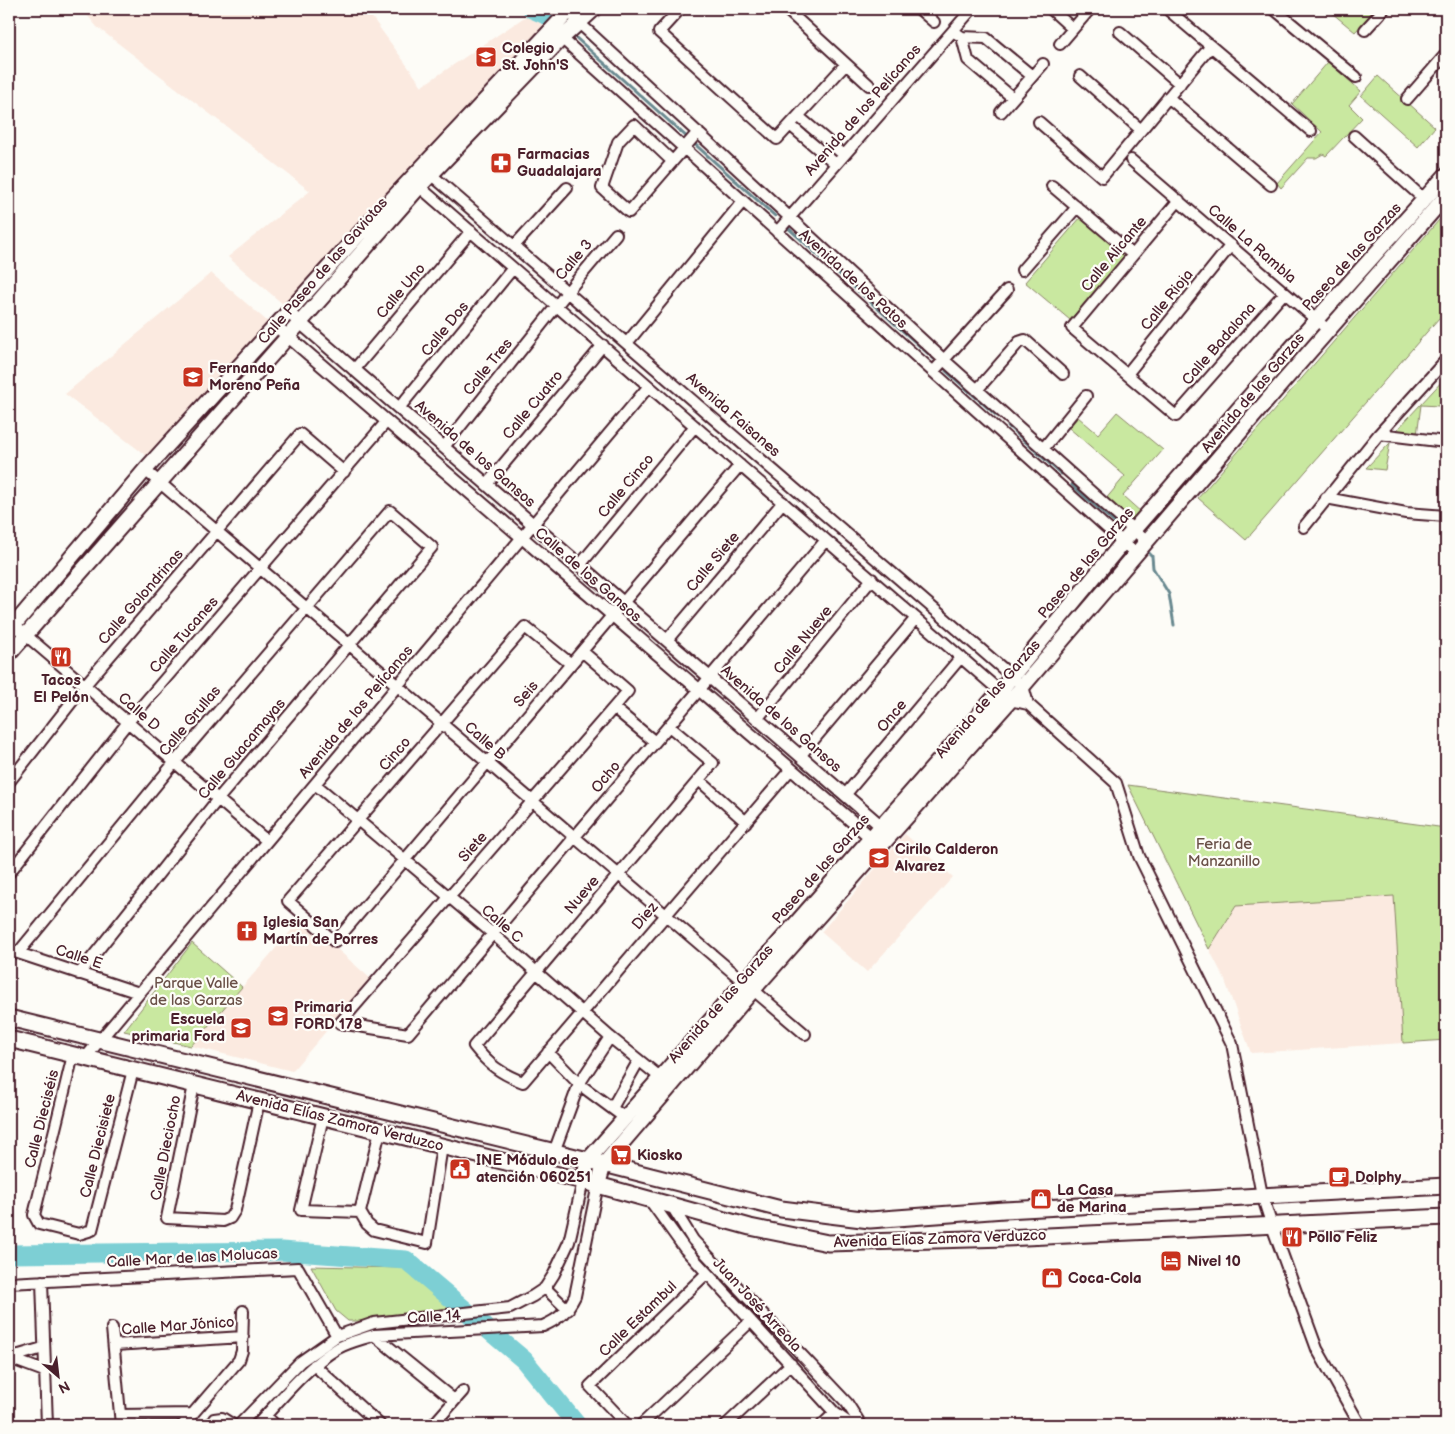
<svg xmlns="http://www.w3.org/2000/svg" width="1455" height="1434" font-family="'Balsamiq Sans',sans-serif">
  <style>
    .built { fill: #fbeae0 }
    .green { fill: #c9e8a0; stroke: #8a8466 }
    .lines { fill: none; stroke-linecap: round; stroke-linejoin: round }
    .stream { stroke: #698990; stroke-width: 3 }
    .river { stroke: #7dcfd4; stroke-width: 19 }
    .minor-casing { stroke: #4a1f2b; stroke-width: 14 }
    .tertiary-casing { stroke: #4a1f2b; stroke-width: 15 }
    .secondary-casing { stroke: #4a1f2b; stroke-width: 18 }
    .primary-casing { stroke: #4a1f2b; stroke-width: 19 }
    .minor { stroke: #fdfcf7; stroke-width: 10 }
    .tertiary { stroke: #fdfcf7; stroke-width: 11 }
    .secondary { stroke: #fdfcf7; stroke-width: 14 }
    .primary { stroke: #fdfcf7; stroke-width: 15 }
    .labels { text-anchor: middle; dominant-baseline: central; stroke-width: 4.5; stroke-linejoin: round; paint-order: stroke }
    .poi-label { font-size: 15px; font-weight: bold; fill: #4a1f2b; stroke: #fdfcf7; text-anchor: start }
    .street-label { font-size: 15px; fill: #4a1f2b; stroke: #fdfcf7 }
    .park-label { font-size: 15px; fill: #6a5148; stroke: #fdfcf7 }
  </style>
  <rect width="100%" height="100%" fill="#fdfcf7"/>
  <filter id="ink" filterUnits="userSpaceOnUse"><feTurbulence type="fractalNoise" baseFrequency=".02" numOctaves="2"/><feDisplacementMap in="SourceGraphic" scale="10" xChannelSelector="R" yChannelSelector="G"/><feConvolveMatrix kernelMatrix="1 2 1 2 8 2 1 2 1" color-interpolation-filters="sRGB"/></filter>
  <g filter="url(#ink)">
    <path class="built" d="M82,9H366L422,86L529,14L544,25L284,305L228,257L310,191L97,27Z
      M211,273L268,322L148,457L65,394Z
      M905,834L953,877L867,972L821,932Z
      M1395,896L1403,1043L1251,1053L1224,978L1209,949L1236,906Z
      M302,918L371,979L292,1071L191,1046Z"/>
    <path class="green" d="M1336,9H1376L1355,32L1332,13Z
      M1328,62L1361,91L1349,105L1362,118L1326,156L1323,154L1316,158H1308L1281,188L1277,183L1322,132L1292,104Z
      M1378,76L1435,127L1418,147L1361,96Z
      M1446,212V310L1246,540L1198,498Z
      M1081,217L1126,255L1070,320L1025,282Z
      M1446,377L1439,406L1421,405L1417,435L1396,431Z
      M1117,412L1163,450L1123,496L1142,513L1133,524L1105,500L1125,476L1069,428L1078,417L1098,434Z
      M1390,443L1385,470L1366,468Z
      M1128,785L1446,828V1040L1403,1043L1394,896L1236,906L1209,949Z
      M192,943L242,987L191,1046L124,1031Z
      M311,1266L405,1268L456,1309L382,1316L366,1321H348L336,1311Z"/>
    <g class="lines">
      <path class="stream" d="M546,15L551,19
        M574,36L775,216
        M787,227L934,359
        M946,371L997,416
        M1008,426L1061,474
        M1072,485L1125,532
        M1148,552L1152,556L1153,568L1169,594L1174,625"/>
      <path class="river" d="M532,9L546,15
        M9,1254L281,1251L406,1260L524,1360L577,1425"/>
      <g class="minor-casing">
        <path id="minor" d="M680,9L659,32L777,139L846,64
          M786,9L869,85
          M919,9L934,22
          M1051,9L1073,29
          M1167,9L1311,131
          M1274,9L1356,77
          M575,19L944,360L1146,541
          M1365,30L1384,9
          M953,31L962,37L986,38L1032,76
          M1120,32L1180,84
          M557,34L1135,553
          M962,37L968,60L1013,98
          M1060,44L1090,9
          M1080,76L1141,130
          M1168,97L1271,185
          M1407,99L1446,54
          M1001,112L1043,64
          M798,116L844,155
          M1039,122L1102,177L1211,46
          M790,125L836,164
          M1354,136L1425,200
          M1131,160L1328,330
          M672,161L634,125L618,142L602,188L629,212L698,132
          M427,171L1023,686L1028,704
          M414,182L1010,700L1028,704L1116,783L1139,856L1232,1044L1262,1195L1272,1226L1317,1349L1360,1425
          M1052,186L1133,255
          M1179,200L1072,328L1176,416L1284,293
          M777,232L972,9
          M514,246L567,188
          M1022,270L1077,207
          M627,343L743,201
          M354,370L471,231
          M933,372L1007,290
          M1127,374L1231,245
          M977,390L1019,342L1025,340L1063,374
          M399,408L513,268
          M1379,434L1446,442
          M444,447L573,285L616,234
          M1043,449L1086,396
          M145,470L805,1034
          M487,484L603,345
          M1326,498L1406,513L1446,516
          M1304,527L1379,434L1446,360
          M580,565L695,426
          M14,625L267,841
          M667,640L783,502
          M571,664L525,627L288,901L335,942C470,783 605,624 740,465
          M614,708L655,742
          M757,719L872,579
          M669,726L713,763L474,1046C488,1064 501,1074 523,1082L791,769
          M800,756L916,618
          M699,780L746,822
          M9,782L85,685L300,434L344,472
          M315,784L493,934L610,1037L666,1082
          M845,795L961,657
          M9,873L128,722L387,421
          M9,950L139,993
          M18,953L175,762L390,511L432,547L218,799L79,974
          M340,1023L408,1034L826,540
          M340,1023L628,691L582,651
          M548,1052L579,1084L625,1118
          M73,1055L34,1215L39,1224L79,1234L92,1230L133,1070
          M85,1058L649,386
          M194,1085L167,1218L223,1221L230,1218L235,1210L259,1101
          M612,1108L639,1060
          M323,1117L301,1210L360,1212L367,1224L374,1230L427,1243L442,1146
          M554,1152L579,1084L610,1037
          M649,1199L685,1249L835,1413L852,1425
          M670,1203L693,1240L847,1403L861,1425
          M360,1212L380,1131
          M42,1281L47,1425
          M9,1283L298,1268L337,1336
          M545,1288L568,1310
          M112,1328L121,1425
          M374,1335L454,1400
          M114,1345L243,1337
          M9,1358L44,1371
          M9,1358L43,1348
          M314,1365L380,1425
          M120,1415L193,1414
          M266,1416L275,1425
          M214,1419L222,1418L233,1425
          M183,1425L239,1360L242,1351L243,1311
          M239,1425L300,1362L337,1336L374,1323L510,1308L533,1296L545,1288L554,1274L569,1242L583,1181
          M257,1425C282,1398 306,1367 338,1348C349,1342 363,1339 374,1335L543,1326C559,1319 567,1312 575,1296L598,1184
          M433,1425L463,1391
          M627,1425L590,1386L707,1273
          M641,1425L751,1321
          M726,1425L791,1364
          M822,1425L835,1413"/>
      </g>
      <g class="tertiary-casing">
        <path id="tertiary" d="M289,313L888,832
          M276,326L876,842"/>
      </g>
      <g class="secondary-casing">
        <path id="secondary" d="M9,631L145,470L359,234L571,9
          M9,654L419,187L562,38L594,9
          M583,1181L588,1160L1000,691L1123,542L1316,320L1446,175
          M598,1184L604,1164L753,990L1023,686L1283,382L1446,196"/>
      </g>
      <g class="primary-casing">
        <path id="primary" d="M9,1018L588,1160L781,1209L870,1220L1004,1210L1446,1186
          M9,1039L583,1181L750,1227L828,1243L1006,1238L1446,1217"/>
      </g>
      <use href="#minor" class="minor"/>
      <use href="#tertiary" class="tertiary"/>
      <use href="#secondary" class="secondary"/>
      <use href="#primary" class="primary"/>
    </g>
  </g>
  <defs>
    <g id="university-square" transform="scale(1.125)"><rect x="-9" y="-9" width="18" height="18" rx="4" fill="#c8321e" stroke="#fdfcf7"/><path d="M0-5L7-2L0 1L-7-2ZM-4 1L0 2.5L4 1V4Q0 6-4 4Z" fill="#fff"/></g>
    <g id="pharmacy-square" transform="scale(1.125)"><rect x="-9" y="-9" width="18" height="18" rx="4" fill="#c8321e" stroke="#fdfcf7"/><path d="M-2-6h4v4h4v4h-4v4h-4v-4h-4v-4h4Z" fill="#fff"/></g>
    <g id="school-square" transform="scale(1.125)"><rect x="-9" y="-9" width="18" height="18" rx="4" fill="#c8321e" stroke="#fdfcf7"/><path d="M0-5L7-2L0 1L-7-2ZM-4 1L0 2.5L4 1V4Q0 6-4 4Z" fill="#fff"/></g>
    <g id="restaurant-square" transform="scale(1.125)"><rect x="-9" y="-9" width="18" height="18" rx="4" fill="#c8321e" stroke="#fdfcf7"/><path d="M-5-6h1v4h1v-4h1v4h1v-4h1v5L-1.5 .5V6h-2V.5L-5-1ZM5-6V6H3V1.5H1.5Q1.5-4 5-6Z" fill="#fff"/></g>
    <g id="church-square" transform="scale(1.125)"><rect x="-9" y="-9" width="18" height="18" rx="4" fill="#c8321e" stroke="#fdfcf7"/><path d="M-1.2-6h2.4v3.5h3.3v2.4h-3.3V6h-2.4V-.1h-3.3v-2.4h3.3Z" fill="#fff"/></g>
    <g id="supermarket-square" transform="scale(1.125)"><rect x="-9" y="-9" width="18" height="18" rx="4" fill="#c8321e" stroke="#fdfcf7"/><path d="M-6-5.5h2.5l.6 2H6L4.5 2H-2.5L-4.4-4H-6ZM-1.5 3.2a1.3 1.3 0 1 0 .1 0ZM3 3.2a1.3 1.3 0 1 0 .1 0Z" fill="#fff"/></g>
    <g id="civic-square" transform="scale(1.125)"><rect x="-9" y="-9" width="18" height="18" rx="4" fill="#c8321e" stroke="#fdfcf7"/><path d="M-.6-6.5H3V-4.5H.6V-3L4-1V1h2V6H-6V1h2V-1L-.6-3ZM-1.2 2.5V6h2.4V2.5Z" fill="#fff"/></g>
    <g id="cafe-square" transform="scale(1.125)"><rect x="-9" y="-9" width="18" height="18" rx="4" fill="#c8321e" stroke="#fdfcf7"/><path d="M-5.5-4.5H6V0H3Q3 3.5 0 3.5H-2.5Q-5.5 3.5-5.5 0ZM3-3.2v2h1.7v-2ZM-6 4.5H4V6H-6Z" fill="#fff"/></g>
    <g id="shop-square" transform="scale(1.125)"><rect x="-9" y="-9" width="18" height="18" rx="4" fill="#c8321e" stroke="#fdfcf7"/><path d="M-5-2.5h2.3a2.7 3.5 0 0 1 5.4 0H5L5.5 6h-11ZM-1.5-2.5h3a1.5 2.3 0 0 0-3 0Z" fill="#fff"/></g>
    <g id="hotel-square" transform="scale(1.125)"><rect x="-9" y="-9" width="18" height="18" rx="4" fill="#c8321e" stroke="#fdfcf7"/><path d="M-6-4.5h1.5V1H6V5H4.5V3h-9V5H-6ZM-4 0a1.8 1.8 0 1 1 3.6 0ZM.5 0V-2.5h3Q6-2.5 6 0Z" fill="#fff"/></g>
  </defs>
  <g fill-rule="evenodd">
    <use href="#university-square" x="486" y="57"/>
    <use href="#pharmacy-square" x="501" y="163"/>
    <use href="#school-square" x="193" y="377"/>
    <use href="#restaurant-square" x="61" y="657"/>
    <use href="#school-square" x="879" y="858"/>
    <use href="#church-square" x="247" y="931"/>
    <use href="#school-square" x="278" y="1016"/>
    <use href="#school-square" x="241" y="1028"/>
    <use href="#supermarket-square" x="621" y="1155"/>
    <use href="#civic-square" x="460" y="1169"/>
    <use href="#cafe-square" x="1339" y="1177"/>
    <use href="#shop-square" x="1041" y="1199"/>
    <use href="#restaurant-square" x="1292" y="1237"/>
    <use href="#hotel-square" x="1171" y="1261"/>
    <use href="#shop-square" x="1052" y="1278"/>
  </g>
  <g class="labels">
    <g class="poi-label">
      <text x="502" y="48">Colegio<tspan x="502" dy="17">St. John'S</tspan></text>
      <text x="517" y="154">Farmacias<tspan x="517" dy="17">Guadalajara</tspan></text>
      <text x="209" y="368">Fernando<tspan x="209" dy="17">Moreno Peña</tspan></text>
      <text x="61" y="680" text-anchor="middle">Tacos<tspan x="61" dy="17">El Pelón</tspan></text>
      <text x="895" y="849">Cirilo Calderon<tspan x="895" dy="17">Alvarez</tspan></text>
      <text x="263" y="922">Iglesia San<tspan x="263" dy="17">Martín de Porres</tspan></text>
      <text x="294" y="1007">Primaria<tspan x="294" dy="17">FORD 178</tspan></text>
      <text x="225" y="1019" text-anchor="end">Escuela<tspan x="225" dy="17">primaria Ford</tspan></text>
      <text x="637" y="1155">Kiosko</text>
      <text x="476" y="1160">INE Módulo de<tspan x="476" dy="17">atención 060251</tspan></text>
      <text x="1355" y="1177">Dolphy</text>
      <text x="1057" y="1190">La Casa<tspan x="1057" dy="17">de Marina</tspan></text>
      <text x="1308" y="1237">Pollo Feliz</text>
      <text x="1187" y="1261">Nivel 10</text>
      <text x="1068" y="1278">Coca-Cola</text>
    </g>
    <g class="street-label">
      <text transform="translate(863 110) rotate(-49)">Avenida de los Pelícanos</text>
      <text transform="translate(1252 244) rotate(41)">Calle La Rambla</text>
      <text transform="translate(1114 254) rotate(-50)">Calle Alicante</text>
      <text transform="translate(1352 257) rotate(-48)">Paseo de las Garzas</text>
      <text transform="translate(574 260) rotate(-50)">Calle 3</text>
      <text transform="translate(323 271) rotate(-49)">Calle Paseo de las Gaviotas</text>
      <text transform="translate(853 279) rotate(42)">Avenida de los Patos</text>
      <text transform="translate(401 291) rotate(-50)">Calle Uno</text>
      <text transform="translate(1167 300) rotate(-51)">Calle Rioja</text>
      <text transform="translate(445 329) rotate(-51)">Calle Dos</text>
      <text transform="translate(1219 344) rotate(-49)">Calle Badalona</text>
      <text transform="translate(488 367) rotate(-51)">Calle Tres</text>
      <text transform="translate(1253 393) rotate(-50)">Avenida de las Garzas</text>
      <text transform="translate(533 405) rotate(-50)">Calle Cuatro</text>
      <text transform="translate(733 415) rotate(41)">Avenida Faisanes</text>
      <text transform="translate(475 454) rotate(41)">Avenida de los Gansos</text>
      <text transform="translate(626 486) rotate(-50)">Calle Cinco</text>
      <text transform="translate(713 562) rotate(-50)">Calle Siete</text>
      <text transform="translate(1086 563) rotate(-50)">Paseo de las Garzas</text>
      <text transform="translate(588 575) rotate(41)">Calle de los Gansos</text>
      <text transform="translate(141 597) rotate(-49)">Calle Golondrinas</text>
      <text transform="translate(184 635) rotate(-49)">Calle Tucanes</text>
      <text transform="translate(803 640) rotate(-51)">Calle Nueve</text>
      <text transform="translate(526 694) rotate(-50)">Seis</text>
      <text transform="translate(988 699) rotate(-49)">Avenida de las Garzas</text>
      <text transform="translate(139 712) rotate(41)">Calle D</text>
      <text transform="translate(356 712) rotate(-50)">Avenida de los Pelícanos</text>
      <text transform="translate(892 716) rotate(-50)">Once</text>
      <text transform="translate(781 719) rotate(41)">Avenida de los Gansos</text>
      <text transform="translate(190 721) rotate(-50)">Calle Grullas</text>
      <text transform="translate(485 741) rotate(41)">Calle B</text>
      <text transform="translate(242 749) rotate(-50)">Calle Guacamayas</text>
      <text transform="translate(395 754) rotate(-49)">Cinco</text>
      <text transform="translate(606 777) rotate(-50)">Ocho</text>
      <text transform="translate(473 847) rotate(-49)">Siete</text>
      <text transform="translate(821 869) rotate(-49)">Paseo de las Garzas</text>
      <text transform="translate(582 895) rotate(-50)">Nueve</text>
      <text transform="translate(645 916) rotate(-49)">Diez</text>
      <text transform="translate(502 924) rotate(41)">Calle C</text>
      <text transform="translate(79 957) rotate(18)">Calle E</text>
      <text transform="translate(721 1004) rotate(-49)">Avenida de las Garzas</text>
      <text transform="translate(42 1119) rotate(-76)">Calle Dieciséis</text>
      <text transform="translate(340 1121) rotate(14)">Avenida Elías Zamora Verduzco</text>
      <text transform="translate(98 1146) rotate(-76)">Calle Diecisiete</text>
      <text transform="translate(166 1148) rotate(-79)">Calle Dieciocho</text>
      <text transform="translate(940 1239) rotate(-2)">Avenida Elías Zamora Verduzco</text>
      <text transform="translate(192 1258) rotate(-3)">Calle Mar de las Molucas</text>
      <text transform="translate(757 1305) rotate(47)">Juan José Arreola</text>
      <text transform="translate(434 1317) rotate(-3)">Calle 14</text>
      <text transform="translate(638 1319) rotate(-44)">Calle Estambul</text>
      <text transform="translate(178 1326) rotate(-4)">Calle Mar Jónico</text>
    </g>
    <g class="park-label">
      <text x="1224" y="844">Feria de<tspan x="1224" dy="17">Manzanillo</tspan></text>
      <text x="196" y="983">Parque Valle<tspan x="196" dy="17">de las Garzas</tspan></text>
    </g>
  </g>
  <rect width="1455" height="1434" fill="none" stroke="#fdfcf7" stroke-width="30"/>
  <rect x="15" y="15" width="1425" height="1404" fill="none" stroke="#4a1f2b" stroke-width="2" filter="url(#ink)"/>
  <g transform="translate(58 1376) rotate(152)" stroke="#fdfcf7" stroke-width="4" paint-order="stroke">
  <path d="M0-4L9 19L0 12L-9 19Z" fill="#4a1f2b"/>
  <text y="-8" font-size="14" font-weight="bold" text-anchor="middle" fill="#4a1f2b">N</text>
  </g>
</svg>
